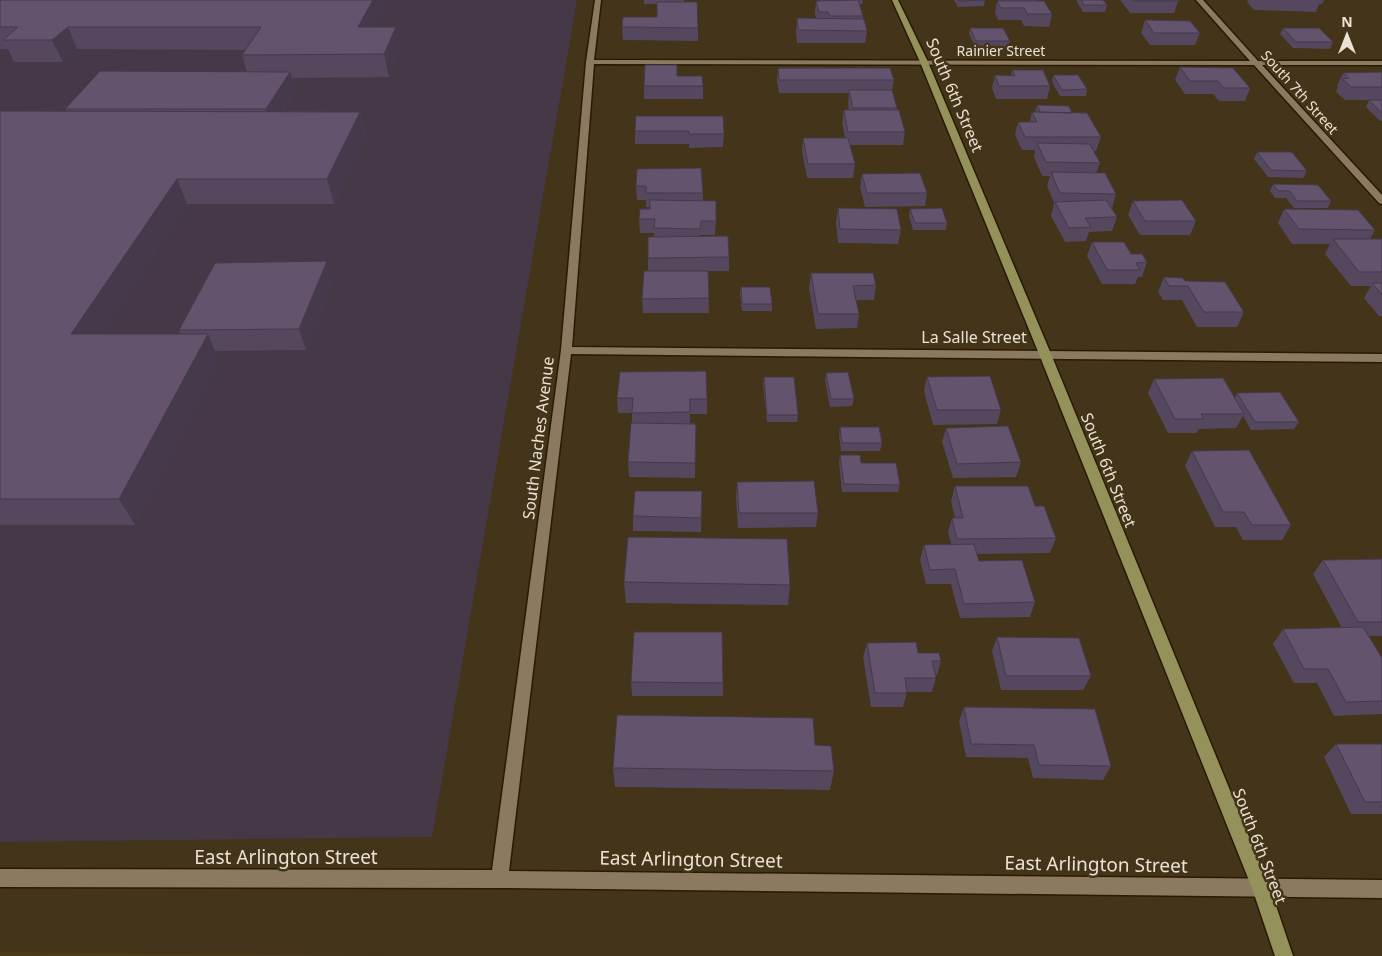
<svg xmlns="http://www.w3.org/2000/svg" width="1382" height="956" font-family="'Noto Sans',sans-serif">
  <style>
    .built { fill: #4d3a1a }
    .industrial { fill: #453948 }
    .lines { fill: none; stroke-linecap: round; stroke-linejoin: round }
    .street-casing { stroke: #291b02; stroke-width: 3 }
    .secondary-casing { stroke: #291b02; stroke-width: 3 }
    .street { fill: #8b7a5f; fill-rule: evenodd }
    .secondary { fill: #95915b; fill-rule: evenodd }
    .wall { fill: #55475e }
    .shaded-wall { fill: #453a4c }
    .building { fill: #63536d; stroke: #453a4c }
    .labels { text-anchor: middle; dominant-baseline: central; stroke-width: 5; stroke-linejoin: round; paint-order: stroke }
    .far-street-label { font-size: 14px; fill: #ebe2d3; stroke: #43341a }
    .street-label { font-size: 16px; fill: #ebe2d3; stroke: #43341a }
    .near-street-label { font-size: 19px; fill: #ebe2d3; stroke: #43341a }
  </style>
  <rect width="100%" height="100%" fill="#43341a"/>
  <path class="built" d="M0,952L382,956H0Z"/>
  <path class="industrial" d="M0,0H577L432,837L0,842Z"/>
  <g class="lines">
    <g class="street-casing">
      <path id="street" d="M595,0H601L594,60L1250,61L1196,0H1203L1258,61H1382V65H1262L1382,195V204L1379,203L1254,65L594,64L572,347L1382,354V362L571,354L509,871L1382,880V898L499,888L0,887V869L492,870L561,350L586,62Z"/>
    </g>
    <g class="secondary-casing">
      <path id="secondary" d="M892,0H898L928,62L1051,354L1270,888L1293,956H1275L1252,888L1039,354L920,62Z"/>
    </g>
    <use href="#street" class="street"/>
    <use href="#secondary" class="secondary"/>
  </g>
  <path class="wall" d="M0,0L383,5V12L375,27H396L400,49L389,77L292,78L296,90L283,111L360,112L366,136L334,204H187L102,334H180L179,330L333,282L306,350L215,351L219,361L135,525H0V111H66L65,109L247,72L242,55L246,50L77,49L63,62H14L8,49H0Z
    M644,0H684V2L698,28V41L623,40L622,27L657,17V4H644Z
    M822,0H863L862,4H859L863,16V19L867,31L865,43H797L796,31L797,18L816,19L815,13L816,1Z
    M954,0H985L984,6L958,7Z
    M999,0H1038V1L1052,14L1049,27L1024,26L1021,20H998L995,13L997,1H999Z
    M1077,0H1103L1107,5L1105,12H1083L1077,2Z
    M1120,0H1178V1L1174,13H1130Z
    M1248,0H1324L1322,4H1319L1316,12L1254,10L1247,2Z
    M1145,20L1200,33L1195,45H1150L1141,33Z
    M970,28L1010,41L1008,47H975L969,34Z
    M1283,28L1333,42L1330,49L1293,48L1280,34Z
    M1180,67L1250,88L1245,101H1219L1213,94H1185L1175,80Z
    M778,68L894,80L892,90L897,108V110L905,132L903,145H850L855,164L853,178H807L802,151L803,138H845L842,123L844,110H849L848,103L849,93H779L777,80Z
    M1012,70L1050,86L1047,99H996L992,88L995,75L1011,76Z
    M1382,72V100H1345L1336,92L1338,87L1337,86L1343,73Z
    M1053,75L1087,89L1086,96H1060L1052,82Z
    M677,76L703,86V99H644V86Z
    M1369,100H1382V121H1380L1366,107Z
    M1037,105L1072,113L1101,137L1096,151H1093L1100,163L1096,173L1116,194L1112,208H1111L1117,217L1112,231L1089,232L1086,241L1065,242L1051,216L1054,203L1047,186L1050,176H1042L1034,157L1035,150H1022L1015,135L1018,122H1030L1032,112H1035Z
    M636,116L724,134L723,147L689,148V144H635V131Z
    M1257,152L1307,171L1303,178L1268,177L1254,159Z
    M637,169L703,193V201L716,221L715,235H700V237L729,257V271H708L709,313H643L642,299L648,271V258L654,237V233H640L639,219L650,209V207H646V200H637L636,186Z
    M862,174L927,193L925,206L865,207L860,187Z
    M1273,184L1331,201L1328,208H1294L1286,198H1275L1270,191Z
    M1133,201L1196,221L1190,235H1140L1128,215Z
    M838,208L901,230L898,244L838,243L836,222Z
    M910,209L947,223L946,230H913L909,216Z
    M1284,209L1375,230L1370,239H1382V316H1379L1364,298L1371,286H1351L1325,254L1330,244H1292L1278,223Z
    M1092,242L1131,254L1147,262L1142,277H1138L1135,284H1102L1087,256Z
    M811,273L876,285L874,300H856L859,314L857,328L816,329L809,288Z
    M1164,277L1185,281L1244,312L1237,327H1197L1182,300H1163L1158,292Z
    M741,287L772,304V311H742L740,295Z
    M826,373L854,399L852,406L830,407L825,380Z
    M764,377L798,415L797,422H767L763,384Z
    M927,377L1001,410L997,424L933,425L924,391Z
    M1154,379L1235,398L1237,393L1299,422L1294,429L1251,430L1243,416L1236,428L1199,429L1196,433H1168L1148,393Z
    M617,398L707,399V414H690V423L696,424L695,478L629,477L628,462L632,423V413H618Z
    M840,427L882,443L880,451H841L839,435Z
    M946,428L1021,462L1016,477L953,478L942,442Z
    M1192,451L1291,525L1282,540H1243L1236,527H1215L1185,466Z
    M840,455L861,463L900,485L898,492H842L839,462Z
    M737,482L818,513L816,527L738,528L736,497Z
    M955,486L1035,506L1056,538L1050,553L977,554L979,561L1035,602L1030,617L960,618L951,584H926L920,560L924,545L951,544L948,532L952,518H955L951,501Z
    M702,491L701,532L633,531V516Z
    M1382,559V636H1369L1382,658V714L1334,716L1317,683H1294L1273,644L1283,629L1342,628L1313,574L1323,560Z
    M624,582L790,585L788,605L626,603Z
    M997,637L1091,676L1083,690H1001L992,651Z
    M867,643L918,653L941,661L937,675H935L936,678L932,692H907L903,707H871L863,657Z
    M631,682L723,683V696H632Z
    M964,707L1111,766L1103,780L1033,778L1028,758L966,757L959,721Z
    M1336,744H1382V814H1351L1324,757Z
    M815,745L834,771L830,790L615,787L613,768Z"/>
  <path class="shaded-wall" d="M373,0H382L383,12L364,49L358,27Z
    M68,27L77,49L63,62L52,40Z
    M396,27L400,49L389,77L384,54Z
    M290,72L296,90L272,128L266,109Z
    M360,112L366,136L334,204L327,179Z
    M177,179L187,204L85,361L71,334Z
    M327,261L333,282L306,350L299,329Z
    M208,334L219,361L135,525L119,499Z"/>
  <path class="building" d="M0,0H373L358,27H396L384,54L242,55L261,27H68L52,40H3L18,27H0Z
    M858,0L863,16H830L828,12H819L816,1Z
    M958,0H985L959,1Z
    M1081,0H1103L1107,5H1084Z
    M1133,0H1178V1H1133Z
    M997,1H1044L1052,14H1027L1024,8H1001Z
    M657,2H697L698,28L622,27L623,17H657Z
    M797,18L864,19L867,31L798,30Z
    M1145,20L1190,21L1200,33H1154Z
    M970,28H1003L1010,41H976Z
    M1283,28H1319L1333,42H1296Z
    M645,65H677V76H702L703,86H644Z
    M1180,67L1233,68L1250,88H1224L1218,81H1190Z
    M778,68H890L894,80H779Z
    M1012,70H1043L1050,86H999L995,75L1015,76Z
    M100,71L290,72L266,109H65Z
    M1382,72V87H1351L1342,79L1349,78L1343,73Z
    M1053,75H1078L1087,89L1062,90Z
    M849,90H892L897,108H853Z
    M1369,100H1382V113Z
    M1037,105L1069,106L1072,113L1040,112Z
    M844,110H899L905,132H848Z
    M0,111L360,112L327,179H177L71,334H208L119,499H0Z
    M1032,112L1087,113L1101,137H1025L1018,122H1037Z
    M636,116H723L724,134H689V131H635Z
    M803,138H848L855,164H808Z
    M1037,143L1090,144L1100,163L1046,162Z
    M1257,152H1292L1307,171L1271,170Z
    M701,168L703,193H646V186H636L637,169Z
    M1051,172L1105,173L1116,194L1060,193Z
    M920,173L927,193H867L862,174Z
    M1273,184L1318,185L1331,201H1297L1290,191H1278Z
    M650,200L716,201V221H701L700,229L654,228L655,219H639L640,209H650Z
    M1106,200L1117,217L1085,218L1091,227L1069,228L1055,202Z
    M1182,200L1196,221H1145L1133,201Z
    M838,208L897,209L901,230L840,229Z
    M942,208L947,223H915L910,209Z
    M1284,209L1358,210L1375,230L1299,229Z
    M728,236L729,257L648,258V237Z
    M1333,239H1382V272H1359Z
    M1092,242H1124L1131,254H1142L1147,262L1136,263L1140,270H1107Z
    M327,261L299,329L179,330L215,263Z
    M644,271H708L709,298L642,299Z
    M811,273H873L876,285L853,286L859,314H818Z
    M1164,277L1183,278L1185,281L1225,282L1244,312H1204L1188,286H1169Z
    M1372,283H1382V295Z
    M741,287H770L772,304H742Z
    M706,371L707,399H690V412L632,413L633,398H617L620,372Z
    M848,372L854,399H831L826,373Z
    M990,376L1001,410H937L927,377Z
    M764,377H794L798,415H767Z
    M1223,378L1244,414H1201L1204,419H1175L1154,379Z
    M1280,392L1299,422H1255L1237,393Z
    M631,423L696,424L695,463L628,462Z
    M1008,426L1021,462L957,464L946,428Z
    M840,427H879L882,443H842Z
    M1249,450L1291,525H1252L1244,512H1223L1192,451Z
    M840,455H860L861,463H896L900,485L844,484Z
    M814,481L818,513H739L737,482Z
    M955,486H1028L1035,506H1044L1056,538L957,539L952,518H963Z
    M635,491H702L701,518L633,516Z
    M628,537L787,539L790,585L624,582Z
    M974,544L979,561L1022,560L1035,602L964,604L955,569L930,570L924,545Z
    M1382,559V622H1358L1323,560Z
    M1363,627L1382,658V701L1346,702L1328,669H1304L1283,629Z
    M634,632H722L723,683L631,682Z
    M997,637L1079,638L1091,676H1006Z
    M916,642L918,653H939L941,661H932L936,678H905L907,693H875L867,643Z
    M964,707L1095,709L1111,766L1039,765L1034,745L971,744Z
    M617,715L813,718L815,745L831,746L834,771L613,768Z
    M1336,744H1382V802H1365Z"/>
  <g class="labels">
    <g class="far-street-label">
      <text x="1001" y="50">Rainier Street</text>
      <text transform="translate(1300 92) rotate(48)">South 7th Street</text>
    </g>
    <g class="street-label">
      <text transform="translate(955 95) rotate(67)">South 6th Street</text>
      <text x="974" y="337">La Salle Street</text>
      <text transform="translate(538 438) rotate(-83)">South Naches Avenue</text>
      <text transform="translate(1109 470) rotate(68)">South 6th Street</text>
      <text transform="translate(1260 846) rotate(69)">South 6th Street</text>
    </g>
    <g class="near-street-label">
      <text x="286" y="857">East Arlington Street</text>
      <text transform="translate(691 859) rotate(1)">East Arlington Street</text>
      <text transform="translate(1096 864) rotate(1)">East Arlington Street</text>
    </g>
  </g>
  <g transform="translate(1347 35)" stroke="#43341a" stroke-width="4" paint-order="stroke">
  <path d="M0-4L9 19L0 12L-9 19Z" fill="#ebe2d3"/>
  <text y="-8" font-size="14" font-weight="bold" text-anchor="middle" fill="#ebe2d3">N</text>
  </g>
</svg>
